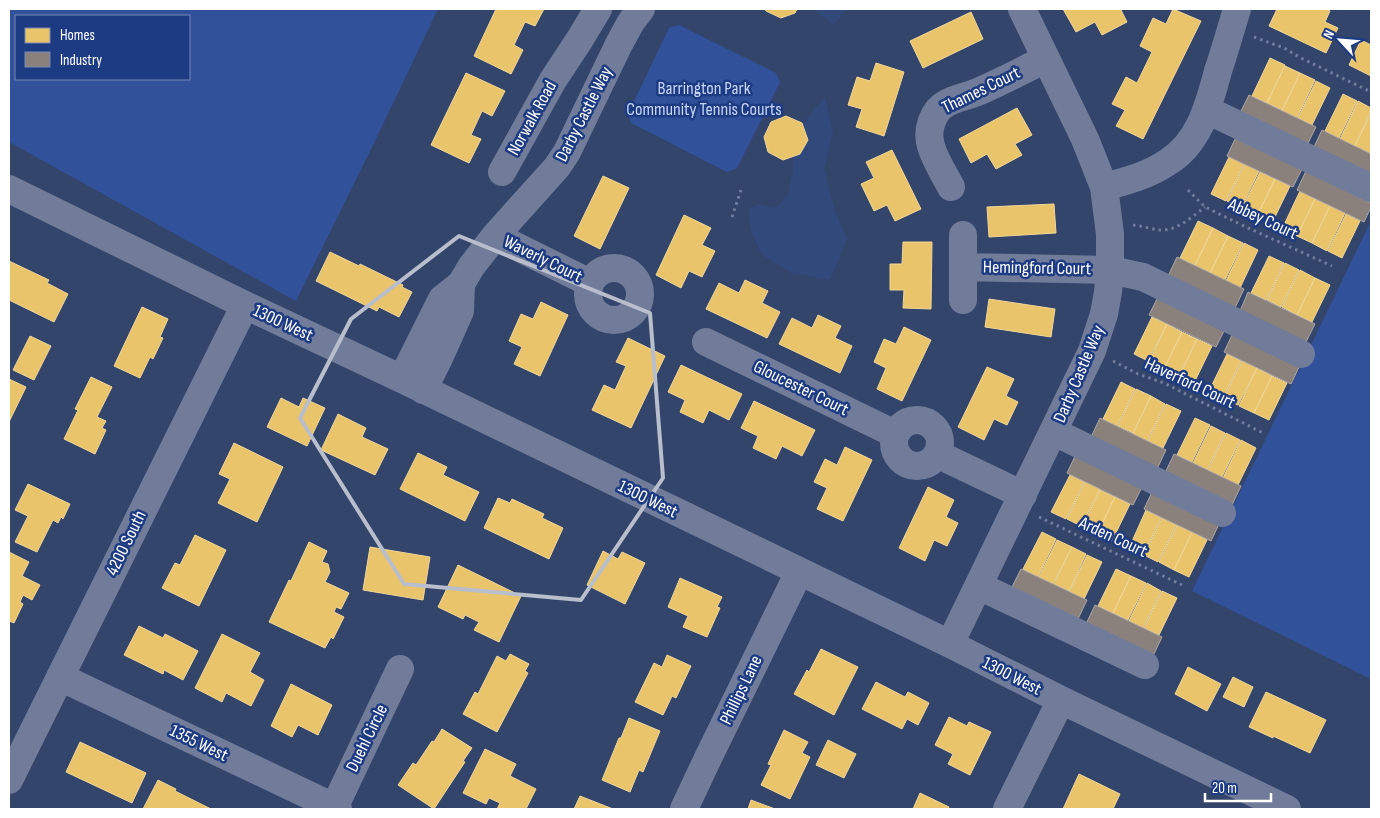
<svg xmlns="http://www.w3.org/2000/svg" width="1380" height="818" font-family="'Sofia Sans Condensed',sans-serif">
  <style>
    .green { fill: #31519a; fill-rule: evenodd }
    .water { fill: #32497c }
    .homes { fill: #e9c46a; stroke: #f0d697 }
    .industry { fill: #8a817c; stroke: #ada7a3 }
    .lines { fill: none; stroke-linecap: round; stroke-linejoin: round }
    .path { stroke: #707c9a; stroke-width: 3; stroke-dasharray: 2.5 4; stroke-linecap: butt }
    .minor { stroke: #707c9a; stroke-width: 28 }
    .marked { fill: none; stroke: #b8becc; stroke-width: 4; stroke-linejoin: round }
    .labels { text-anchor: middle; dominant-baseline: central; stroke-width: 5; stroke-linejoin: round; paint-order: stroke }
    .park-label { font-size: 18px; fill: #c7d6f7; stroke: #1d3b83 }
    .street-label { font-size: 18px; fill: #fff; stroke: #1d3b83 }
  </style>
  <rect width="100%" height="100%" fill="#34456c"/>
  <path class="green" d="M9,9H438L374,143L296,301L9,142ZM189,16V79H16V16Z
    M679,25L776,73L780,82L737,168L727,172L631,123L628,114L669,28Z
    M1371,221V679L1192,591Z"/>
  <path class="water" d="M817,9H847L833,25L816,11Z
    M825,96L833,132L824,169L834,208L847,239L830,280L791,273L761,254L750,228L749,208L761,204L774,208L780,204L788,195L793,171V155L804,123Z"/>
  <path class="homes" d="M496,9H544L535,26L525,22L514,45L523,50L511,74L474,56Z
    M765,9H797L795,13L781,18L766,11Z
    M1063,9H1122L1121,10L1127,22L1102,35L1095,22L1076,32Z
    M1173,9L1201,21L1143,139L1116,126L1125,110L1112,104L1126,77L1137,83L1152,52L1140,46L1153,18L1166,24Z
    M1277,9H1326L1330,11L1325,22L1338,28L1326,53L1269,26Z
    M971,12L983,39L923,68L910,41Z
    M1361,40L1371,45V76L1349,65Z
    M1270,58L1285,65L1267,103L1252,96Z
    M876,63L904,72L884,136L856,127L862,109L848,105L857,77L870,81Z
    M1285,66L1300,73L1282,110L1267,103Z
    M466,73L505,91L492,116L482,111L471,135L481,139L469,163L431,145Z
    M1300,73L1315,80L1297,118L1282,111Z
    M1316,81L1330,88L1312,125L1298,118Z
    M1343,94L1357,101L1339,138L1325,131Z
    M1358,101L1371,108V111L1355,146L1340,139Z
    M1017,108L1032,135L1015,144L1022,155L996,169L987,154L971,163L959,139Z
    M1371,113V150L1370,153L1355,146Z
    M786,116L802,123L808,140L800,154L783,160L768,152L764,137L771,122Z
    M892,150L921,209L895,221L887,205L874,211L861,184L874,178L866,162Z
    M1229,157L1244,164L1226,201L1211,194Z
    M1245,164L1259,171L1241,209L1227,201Z
    M1260,172L1275,179L1257,216L1242,209Z
    M603,176L629,188L600,249L574,236Z
    M1275,179L1290,186L1272,223L1257,216Z
    M1300,191L1315,199L1297,236L1282,229Z
    M1315,199L1330,206L1312,243L1297,236Z
    M1054,204L1056,233L989,237L987,207Z
    M1330,206L1345,213L1327,251L1312,243Z
    M1346,214L1360,221L1342,258L1328,251Z
    M684,215L711,228L702,245L715,251L702,277L689,271L681,288L656,275Z
    M1198,221L1213,228L1195,265L1180,258Z
    M1213,228L1228,236L1210,273L1195,266Z
    M1228,236L1243,243L1225,280L1210,273Z
    M903,242H932L931,309L903,308L904,290H890V264H902Z
    M1244,243L1258,250L1240,288L1226,281Z
    M330,252L359,266L360,264L403,285L402,287L412,292L399,317L379,307L377,311L316,281Z
    M1269,256L1284,263L1266,300L1251,293Z
    M9,261L49,280L47,283L68,294L54,322L9,300Z
    M1285,263L1299,270L1281,307L1267,300Z
    M1300,270L1315,278L1297,315L1282,307Z
    M1315,278L1330,285L1312,322L1297,315Z
    M745,280L768,291L762,303L780,312L767,338L706,309L719,283L739,293Z
    M989,299L1055,309L1051,337L985,327Z
    M541,302L568,315L540,376L514,364L522,347L509,341L521,314L533,319Z
    M142,307L168,319L160,337L163,338L153,359L150,357L140,378L114,366Z
    M818,315L841,326L835,338L852,346L840,373L779,344L792,318L812,328Z
    M1152,317L1167,324L1148,361L1134,354Z
    M1167,324L1182,332L1164,369L1149,362Z
    M904,327L931,340L902,401L877,389L886,368L874,362L884,339L896,344Z
    M1182,332L1197,339L1179,376L1164,369Z
    M30,336L51,346L34,380L13,370Z
    M628,338L665,356L631,428L592,410L604,385L615,390L626,366L616,362Z
    M1197,339L1212,346L1194,383L1180,376Z
    M1227,354L1241,361L1223,398L1209,391Z
    M1242,361L1257,368L1238,405L1224,398Z
    M681,365L742,394L729,420L709,410L703,423L680,412L685,400L668,392Z
    M987,367L1014,379L1006,396L1018,402L1007,425L994,419L984,440L958,427Z
    M1257,368L1272,376L1254,413L1239,406Z
    M1272,376L1287,383L1269,420L1254,413Z
    M91,377L112,387L97,417L106,421L102,428L106,430L95,454L64,439L78,410L75,409Z
    M9,379L26,387L9,422Z
    M1121,382L1135,389L1117,426L1103,419Z
    M1136,389L1151,396L1133,433L1118,426Z
    M1151,396L1165,404L1147,441L1133,434Z
    M281,398L299,407L303,398L325,408L307,446L267,427Z
    M754,401L815,430L802,456L782,446L776,459L753,448L758,436L741,428Z
    M1166,404L1181,411L1163,448L1148,441Z
    M338,414L366,428L362,437L388,449L375,475L321,450Z
    M1195,418L1210,425L1192,462L1177,455Z
    M1211,426L1225,433L1207,470L1193,463Z
    M1226,433L1240,440L1222,477L1208,470Z
    M1241,440L1256,448L1238,485L1223,478Z
    M234,443L283,467L257,522L218,503L230,479L219,474Z
    M845,447L872,460L843,521L817,509L827,488L814,482L825,459L837,465Z
    M418,453L447,467L443,475L479,492L465,521L400,489Z
    M1070,475L1084,482L1066,519L1051,512Z
    M1085,482L1100,489L1081,526L1067,519Z
    M28,484L70,504L63,519L61,517L58,523L53,520L37,552L15,542L28,516L15,510Z
    M928,487L954,500L946,517L958,523L947,546L934,540L925,561L899,548Z
    M1100,490L1115,497L1097,534L1082,527Z
    M1115,497L1130,504L1112,541L1097,534Z
    M498,498L510,503L512,499L544,514L542,518L563,528L549,559L484,528Z
    M1146,510L1161,518L1143,555L1129,548Z
    M1162,518L1176,525L1158,562L1144,555Z
    M1177,525L1192,532L1174,570L1159,562Z
    M1042,532L1056,539L1038,577L1023,569Z
    M1192,532L1207,540L1189,577L1174,570Z
    M195,535L226,550L199,606L162,588L175,563L180,565Z
    M1057,540L1072,547L1053,584L1039,577Z
    M309,542L327,551L322,562L328,564L330,572L325,582L349,593L341,609L336,607L334,612L344,617L333,639L331,637L325,648L269,622L289,580L291,581Z
    M370,547L430,557L423,600L363,590Z
    M1072,547L1086,554L1069,591L1054,584Z
    M603,551L618,559L622,552L645,563L625,604L587,585Z
    M9,552L29,562L22,576L40,585L32,600L23,595L20,602L23,604L14,623L9,621Z
    M1087,555L1102,562L1084,599L1069,592Z
    M458,565L521,596L499,642L474,630L479,622L465,615L463,619L438,607Z
    M1116,569L1131,576L1113,613L1098,606Z
    M1131,576L1146,583L1128,620L1113,613Z
    M680,578L722,597L717,607L720,608L707,637L683,627L688,616L668,607Z
    M1147,583L1161,591L1143,628L1129,621Z
    M1162,591L1177,598L1159,635L1144,628Z
    M139,626L163,638L165,634L198,651L183,680L164,670L163,674L124,655Z
    M222,634L260,653L250,672L264,680L251,706L226,693L222,702L195,688Z
    M821,649L858,667L834,715L794,694L807,670L809,672Z
    M510,654L529,664L525,671L528,673L497,732L463,714L475,692L478,694L497,656L506,661Z
    M667,655L691,666L676,698L672,696L663,715L635,702L654,663L662,667Z
    M1188,667L1221,684L1207,711L1175,694Z
    M1233,677L1253,687L1244,707L1223,697Z
    M876,682L905,697L908,692L929,703L918,725L907,719L902,729L862,709Z
    M291,684L332,705L318,735L298,725L292,737L271,726Z
    M1266,692L1326,720L1310,753L1273,736V738L1249,727Z
    M949,717L967,726L969,722L991,732L970,775L948,764L953,754L935,745Z
    M629,718L660,731L643,772L639,770L630,792L602,780L619,738H621Z
    M442,729L472,748L463,761L465,762L434,809L398,785L413,763L416,765L432,741L434,742Z
    M784,730L808,742L802,753L810,757L790,799L761,785L771,765L768,764Z
    M828,740L856,754L844,778L816,765Z
    M80,742L146,773L132,803L66,772Z
    M485,749L516,764L510,776L536,789L526,809H497L500,803L489,798L486,804L463,793Z
    M1079,774L1120,794L1113,809H1063Z
    M158,780L176,789L175,791L211,809H143Z
    M920,793L949,807L948,809H913Z
    M580,796L613,809H574Z
    M751,800L775,809H748Z"/>
  <path class="industry" d="M1249,95L1316,127L1307,145L1240,113Z
    M1322,130L1371,154V177L1313,149Z
    M1236,137L1302,169L1293,187L1227,156Z
    M1306,171L1371,203V207L1364,222L1297,190Z
    M1177,257L1244,289L1235,308L1168,276Z
    M1248,292L1315,324L1306,342L1240,311Z
    M1158,297L1225,329L1216,347L1149,315Z
    M1233,333L1300,365L1291,384L1224,352Z
    M1100,418L1166,450L1157,469L1091,437Z
    M1076,454L1142,487L1133,505L1067,473Z
    M1174,454L1241,486L1232,505L1165,473Z
    M1153,490L1220,522L1211,541L1144,509Z
    M1021,569L1087,600L1078,619L1012,587Z
    M1095,605L1162,637L1153,656L1086,624Z"/>
  <g class="lines">
    <path class="path" d="M1254,37L1284,48L1301,58L1371,92
      M1188,190L1205,207L1246,227L1332,266
      M732,217L741,190
      M1133,225C1142,226 1151,229 1160,230C1177,231 1193,216 1205,207
      M635,309L644,313
      M1113,361L1138,374L1164,383L1263,433
      M1039,517L1182,585"/>
    <path class="minor" d="M1207,110L1371,188
      M502,172L553,80L580,39L598,9
      M951,187C944,174 935,160 931,146C926,130 933,110 947,103C958,97 969,96 980,91C1002,81 1024,70 1045,59
      M1104,187C1127,181 1149,175 1168,162C1200,142 1209,104 1218,71C1225,50 1231,29 1237,9
      M9,189L245,305L402,379L950,644L1061,700L1287,809
      M495,236L590,283
      M963,267L1110,270L1143,277L1301,354
      M588 294a26 26 0 1 1 52 0a26 26 0 1 1-52 0Z
      M963,300V235
      M706,342L895,434
      M402,379L442,299L461,284L471,267L495,236L557,167L567,152L619,44L631,22L641,9
      M423,390L439,358L460,311L461,284
      M894 443a23 23 0 1 1 46 0a23 23 0 1 1-46 0Z
      M1054,432L1222,513
      M937,454L1023,495
      M979,586L1145,665
      M950,644L1092,351L1104,314L1108,292L1110,270V234L1104,187L1085,139L1022,9
      M60,677L338,809
      M9,780L245,305
      M334,808L400,669
      M684,809L708,758L799,572
      M1007,809L1061,700"/>
  </g>
  <path class="marked" d="M459,236L650,313L663,478L581,600L404,584L300,418L351,319Z"/>
  <g class="labels">
    <g class="park-label">
      <text x="704" y="88">Barrington Park<tspan x="704" dy="21">Community Tennis Courts</tspan></text>
    </g>
    <g class="street-label">
      <text transform="translate(981 90) rotate(-26)">Thames Court</text>
      <text transform="translate(584 114) rotate(-63)">Darby Castle Way</text>
      <text transform="translate(532 118) rotate(-61)">Norwalk Road</text>
      <text transform="translate(1263 219) rotate(25)">Abbey Court</text>
      <text transform="translate(543 259) rotate(26)">Waverly Court</text>
      <text transform="translate(1037 268) rotate(1)">Hemingford Court</text>
      <text transform="translate(283 323) rotate(25)">1300 West</text>
      <text transform="translate(1079 374) rotate(-67)">Darby Castle Way</text>
      <text transform="translate(1190 383) rotate(25)">Haverford Court</text>
      <text transform="translate(801 388) rotate(26)">Gloucester Court</text>
      <text transform="translate(648 499) rotate(26)">1300 West</text>
      <text transform="translate(1113 537) rotate(25)">Arden Court</text>
      <text transform="translate(126 543) rotate(-64)">4200 South</text>
      <text transform="translate(1012 676) rotate(27)">1300 West</text>
      <text transform="translate(741 690) rotate(-64)">Phillips Lane</text>
      <text transform="translate(367 738) rotate(-64)">Duehl Circle</text>
      <text transform="translate(199 743) rotate(26)">1355 West</text>
    </g>
  </g>
  <rect width="1380" height="818" fill="none" stroke="#ffffff" stroke-width="20"/>
  <rect x="15" y="15" width="175" height="65" fill="#1d3b83" stroke="#7789b5"/>
  <rect x="25" y="28" width="25" height="15" fill="#e9c46a" stroke="#7789b5"/>
  <text x="60" y="40" font-size="15" fill="#ffffff">Homes</text>
  <rect x="25" y="52" width="25" height="15" fill="#8a817c" stroke="#7789b5"/>
  <text x="60" y="65" font-size="15" fill="#ffffff">Industry</text>
  <g transform="translate(1340 40) rotate(296)" stroke="#1d3b83" stroke-width="4" paint-order="stroke">
  <path d="M0-4L9 19L0 12L-9 19Z" fill="#ffffff"/>
  <text y="-8" font-size="14" font-weight="bold" text-anchor="middle" fill="#ffffff">N</text>
  </g>
  <path d="M1205 793v8h66v-8" fill="none" stroke="#ffffff" stroke-width="2.5"/>
  <text x="1212" y="793" font-size="15" fill="#ffffff" stroke="#1d3b83" stroke-width="4" paint-order="stroke">20 m</text>
</svg>
